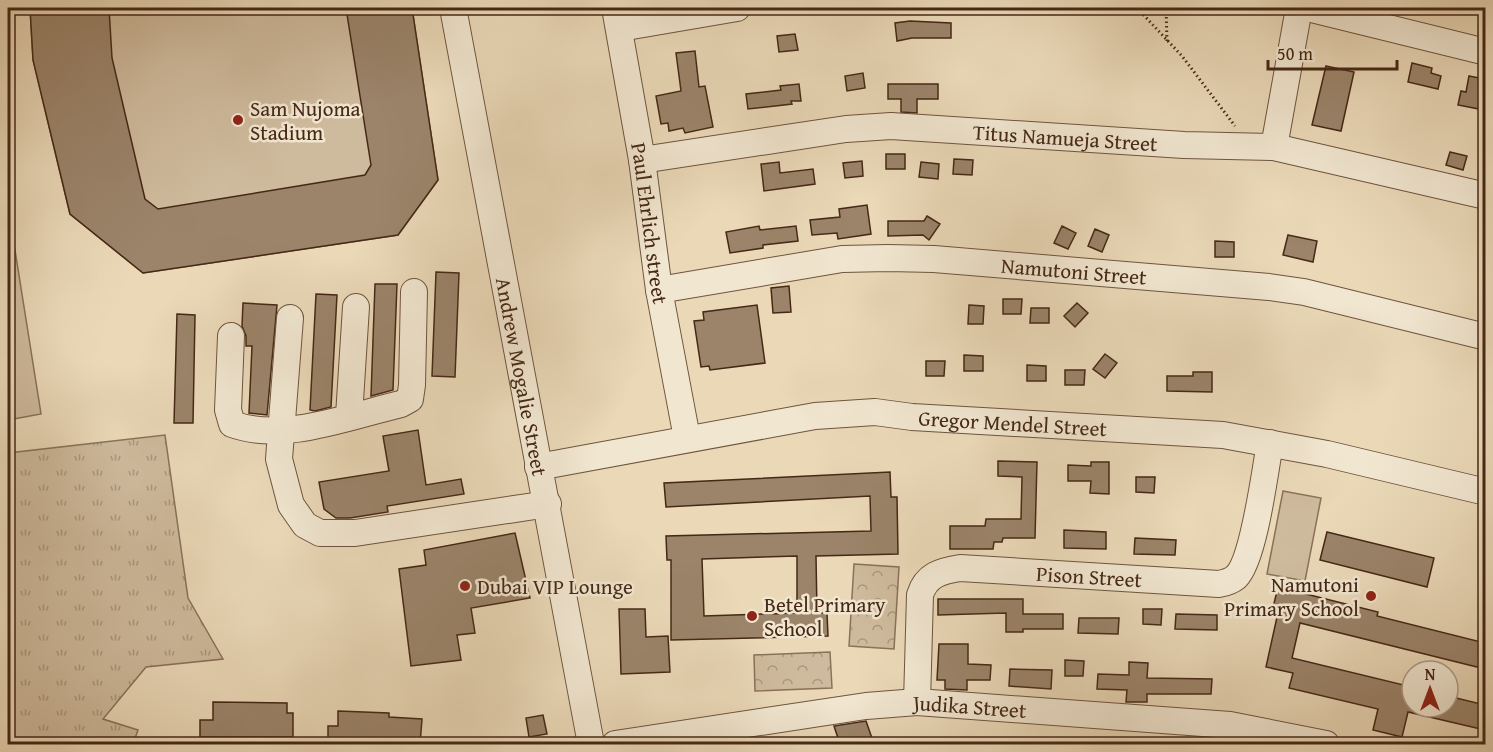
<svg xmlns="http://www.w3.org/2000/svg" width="1493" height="752" font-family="'Gentium Book Plus',serif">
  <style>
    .grass { fill: url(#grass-tufts); stroke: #8a7159; stroke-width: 1.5 }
    .park { fill: url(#park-crowns); stroke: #8a7159; stroke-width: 1.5 }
    .pitch { fill: #ceba9c; stroke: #8a7159; stroke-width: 1.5 }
    .building { fill: #9b846a; stroke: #462816; stroke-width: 1.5; fill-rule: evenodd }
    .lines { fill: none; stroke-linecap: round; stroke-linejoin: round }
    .minor-casing { stroke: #6f543e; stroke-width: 28 }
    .path { stroke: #462816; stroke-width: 3; stroke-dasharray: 1.5 3; stroke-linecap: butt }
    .minor { stroke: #f1e6d0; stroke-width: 26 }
    .poi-dot { fill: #8f2418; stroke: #f1e6d0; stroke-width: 2 }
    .labels { text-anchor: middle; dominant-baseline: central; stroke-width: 5; stroke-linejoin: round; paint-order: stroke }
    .poi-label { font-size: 21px; fill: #462816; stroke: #f1e6d0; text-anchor: start }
    .street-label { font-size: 21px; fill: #462816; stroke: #f1e6d0 }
  </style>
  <defs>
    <pattern id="grass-tufts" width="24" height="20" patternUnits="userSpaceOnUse" patternTransform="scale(1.5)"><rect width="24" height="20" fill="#ceba9c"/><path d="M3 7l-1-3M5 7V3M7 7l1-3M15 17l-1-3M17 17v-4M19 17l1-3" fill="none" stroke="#a9977e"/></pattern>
    <pattern id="park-crowns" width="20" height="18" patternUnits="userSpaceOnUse" patternTransform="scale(1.5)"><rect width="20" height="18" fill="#ceba9c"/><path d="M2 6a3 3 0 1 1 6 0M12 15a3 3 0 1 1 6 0" fill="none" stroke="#a9977e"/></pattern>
  </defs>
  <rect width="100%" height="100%" fill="#ead8b7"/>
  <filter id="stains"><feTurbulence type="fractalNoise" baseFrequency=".00333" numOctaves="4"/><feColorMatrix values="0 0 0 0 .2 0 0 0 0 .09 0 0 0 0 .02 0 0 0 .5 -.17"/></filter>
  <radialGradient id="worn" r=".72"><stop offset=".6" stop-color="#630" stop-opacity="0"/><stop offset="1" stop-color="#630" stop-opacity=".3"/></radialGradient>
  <path class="grass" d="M165,435L188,598L223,659L146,667L103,719L138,730L133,744H8V453Z"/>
  <path class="park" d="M854,564L899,567L894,649L849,646Z
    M830,652L832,688L755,691L754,655Z"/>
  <path class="pitch" d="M30,8H412L438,180L398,235L143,273L70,214L33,60Z
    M8,206L41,414L8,420Z
    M1283,491L1321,498L1305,581L1267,574Z"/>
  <path class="building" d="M30,8H109L112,58L145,199L158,209L365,175L371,165L346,8H412L438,180L398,235L143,273L70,214L33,60Z
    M910,21L951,23V38H912L897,41L895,23Z
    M795,34L798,50L779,52L777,36Z
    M695,51L699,87L705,86L713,127L685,133L683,128L669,131L668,123L661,124L656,96L681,91L676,53Z
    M1412,63L1432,68L1431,73L1441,76L1438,89L1408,82Z
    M1326,66L1354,72L1341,131L1312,125Z
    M863,73L865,88L847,91L845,76Z
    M1469,76L1485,79L1479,109L1458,105L1461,91L1466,92Z
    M799,84L801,101H791L792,104L748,109L746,94L781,90L780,86Z
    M888,84H938V99H917V113L901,112V99H888Z
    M1450,152L1467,156L1463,170L1446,165Z
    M886,154H905V169H886Z
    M954,159L973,160L972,175L953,174Z
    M862,161L863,176L845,178L843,163Z
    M779,162L780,173L813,169L815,184L764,191L761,164Z
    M921,162L939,164L938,179L919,177Z
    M867,205L871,234L838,239L837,233L812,235L810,220L840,217L839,209Z
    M927,216L940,224L929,240L923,235L888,236V221H924Z
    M759,226L760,230L796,226L798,241L763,245V248L730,253L726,232Z
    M1062,226L1076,233L1068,249L1054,243Z
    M1095,229L1109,235L1102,252L1088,246Z
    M1288,235L1317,241L1313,262L1283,255Z
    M1215,241L1234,242V257H1215Z
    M436,272L459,273L455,377L432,376Z
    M375,284H397L393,390L371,396Z
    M789,286L791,312L773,313L771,288Z
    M316,294L337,295L331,407L315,411L310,410Z
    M1003,299H1022L1021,314H1003Z
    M243,303L277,305L267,415L249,413L252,346H246V336L242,326Z
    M1077,303L1088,313L1075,327L1064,316Z
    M757,305L765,363L710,370L709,366L701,367L694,321L704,320L703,312Z
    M969,305L984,306L983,324H968Z
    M1031,308H1049V323H1030Z
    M177,314L195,315L193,423H174Z
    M1105,354L1117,363L1105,378L1093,369Z
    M964,355L983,356V371H964Z
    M926,361H945L944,376H926Z
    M1027,365L1046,366V381H1027Z
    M1065,370H1085L1084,385H1065Z
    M1193,372H1212V392L1167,391V376H1193Z
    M418,430L426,485L461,479L464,494L387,506L388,512L350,518H336L324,509L319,482L389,471L383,436Z
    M998,461L1037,462L1035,538H1003L1002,542H994L993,549H950V526H985L986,519H1021L1022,477L998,476Z
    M1091,462H1109V494L1090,493L1091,481H1068V465L1091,466Z
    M890,472L891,497H897L898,554L816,556L817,613H827L828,636L671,640V560H667L666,536L871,531L870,496L666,507L664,483ZM797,556V613L704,616L702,559Z
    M1136,477H1155L1154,493L1136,492Z
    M1064,530L1106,532V549L1064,548Z
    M1327,532L1434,558L1427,587L1320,560Z
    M515,533L530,598L471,608L475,633L457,635L461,660L411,666L399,569L426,565L424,550Z
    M1135,538L1176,540L1175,555L1134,554Z
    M1278,587L1378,612L1377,616L1485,643V669L1300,623L1292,658L1412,687V707H1448V696L1485,705V730L1408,712L1402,737L1373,730L1378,709L1289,688L1293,673L1266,667L1277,617L1271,616Z
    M938,599H1023V614H1063V629H1023V632H1006V613L938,615Z
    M619,609H645L646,637L668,636L670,672L621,674Z
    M1143,609H1162L1161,625L1143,624Z
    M1176,614L1217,615V630L1175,629Z
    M1079,618H1119L1118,634L1078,633Z
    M939,644H968V664L991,665L990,680H967V690L945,689V680H937Z
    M1065,660L1084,661L1083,676H1065Z
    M1129,662L1148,663L1147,678L1212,679L1211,694H1147V702H1126L1127,690L1097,689L1098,674L1129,675Z
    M1010,669L1052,670L1051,689L1009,686Z
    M213,702L287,703V713H293V737H200V720H213Z
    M338,711L389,713V717L422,719L420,744H328V726H338Z
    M543,715L547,734L529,737L526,718Z
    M866,721L874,744H840L834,726Z"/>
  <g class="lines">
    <g class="minor-casing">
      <g id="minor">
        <path id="s1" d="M453,8L591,744"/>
        <path id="s2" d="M615,8L642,160L659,290L687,438"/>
        <path d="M1307,8L1486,52"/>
        <path d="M620,28L737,8"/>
        <path d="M1274,147L1299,8"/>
        <path id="s3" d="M642,160L846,129L891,126L1184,145L1274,147L1486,196"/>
        <path id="s4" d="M659,290L842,259L888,258L934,259L1269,287L1304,292L1486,337"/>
        <path d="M290,318L279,459L291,505L305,525L320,533H355L548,504"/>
        <path d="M231,336L228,410L232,424C283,443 349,416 401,404L410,399L412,385L414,292"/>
        <path d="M349,416L356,307"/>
        <path id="s5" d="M538,467L815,416L875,412L912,417L1223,435L1327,454L1486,492"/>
        <path id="s6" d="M917,702L920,595C926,575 941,571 960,568L1219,584C1225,583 1231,581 1236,577C1254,560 1265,471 1270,443"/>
        <path id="s7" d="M615,744L866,706L917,702L1230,725L1326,744"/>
      </g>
    </g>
    <path class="path" d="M1137,8L1182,56L1235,126
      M1166,8L1167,41"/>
    <use href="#minor" class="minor"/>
  </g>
  <g class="poi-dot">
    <circle cx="238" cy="120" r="6"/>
    <circle cx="465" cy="586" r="6"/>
    <circle cx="1371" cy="596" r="6"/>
    <circle cx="752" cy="616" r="6"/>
  </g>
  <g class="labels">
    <g class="poi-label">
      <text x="250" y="108">Sam Nujoma<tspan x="250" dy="24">Stadium</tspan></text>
      <text x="1359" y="584" text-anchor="end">Namutoni<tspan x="1359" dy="24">Primary School</tspan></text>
      <text x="477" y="586">Dubai VIP Lounge</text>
      <text x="764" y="604">Betel Primary<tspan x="764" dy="24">School</tspan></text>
    </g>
    <g class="street-label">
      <text stroke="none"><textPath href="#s3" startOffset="426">Titus Namueja Street</textPath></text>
      <text stroke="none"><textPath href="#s2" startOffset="218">Paul Ehrlich street</textPath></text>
      <text stroke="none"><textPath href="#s4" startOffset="418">Namutoni Street</textPath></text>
      <text stroke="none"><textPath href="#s1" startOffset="375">Andrew Mogalie Street</textPath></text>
      <text stroke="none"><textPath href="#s5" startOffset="480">Gregor Mendel Street</textPath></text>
      <text stroke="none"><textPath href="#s6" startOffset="288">Pison Street</textPath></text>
      <text stroke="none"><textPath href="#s7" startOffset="358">Judika Street</textPath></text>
    </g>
  </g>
  <rect width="1493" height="752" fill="none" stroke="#ead8b7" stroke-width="30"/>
  <rect x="9" y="9" width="1475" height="734" fill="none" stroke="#462816" stroke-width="3"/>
  <rect x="15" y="15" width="1463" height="722" fill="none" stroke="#462816" stroke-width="1.5"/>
  <g transform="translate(1430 689)"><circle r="28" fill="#f1e6d0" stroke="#ad9a86" stroke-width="1.5"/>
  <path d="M0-4.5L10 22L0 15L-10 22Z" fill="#8f2418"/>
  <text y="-9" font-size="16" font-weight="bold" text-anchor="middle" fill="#462816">N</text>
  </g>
  <path d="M1268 60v9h129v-9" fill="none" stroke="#462816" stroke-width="3"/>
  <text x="1277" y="60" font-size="18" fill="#462816" stroke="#f1e6d0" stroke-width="4.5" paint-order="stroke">50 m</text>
  <rect width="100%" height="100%" filter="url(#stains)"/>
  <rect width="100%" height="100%" fill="url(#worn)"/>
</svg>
